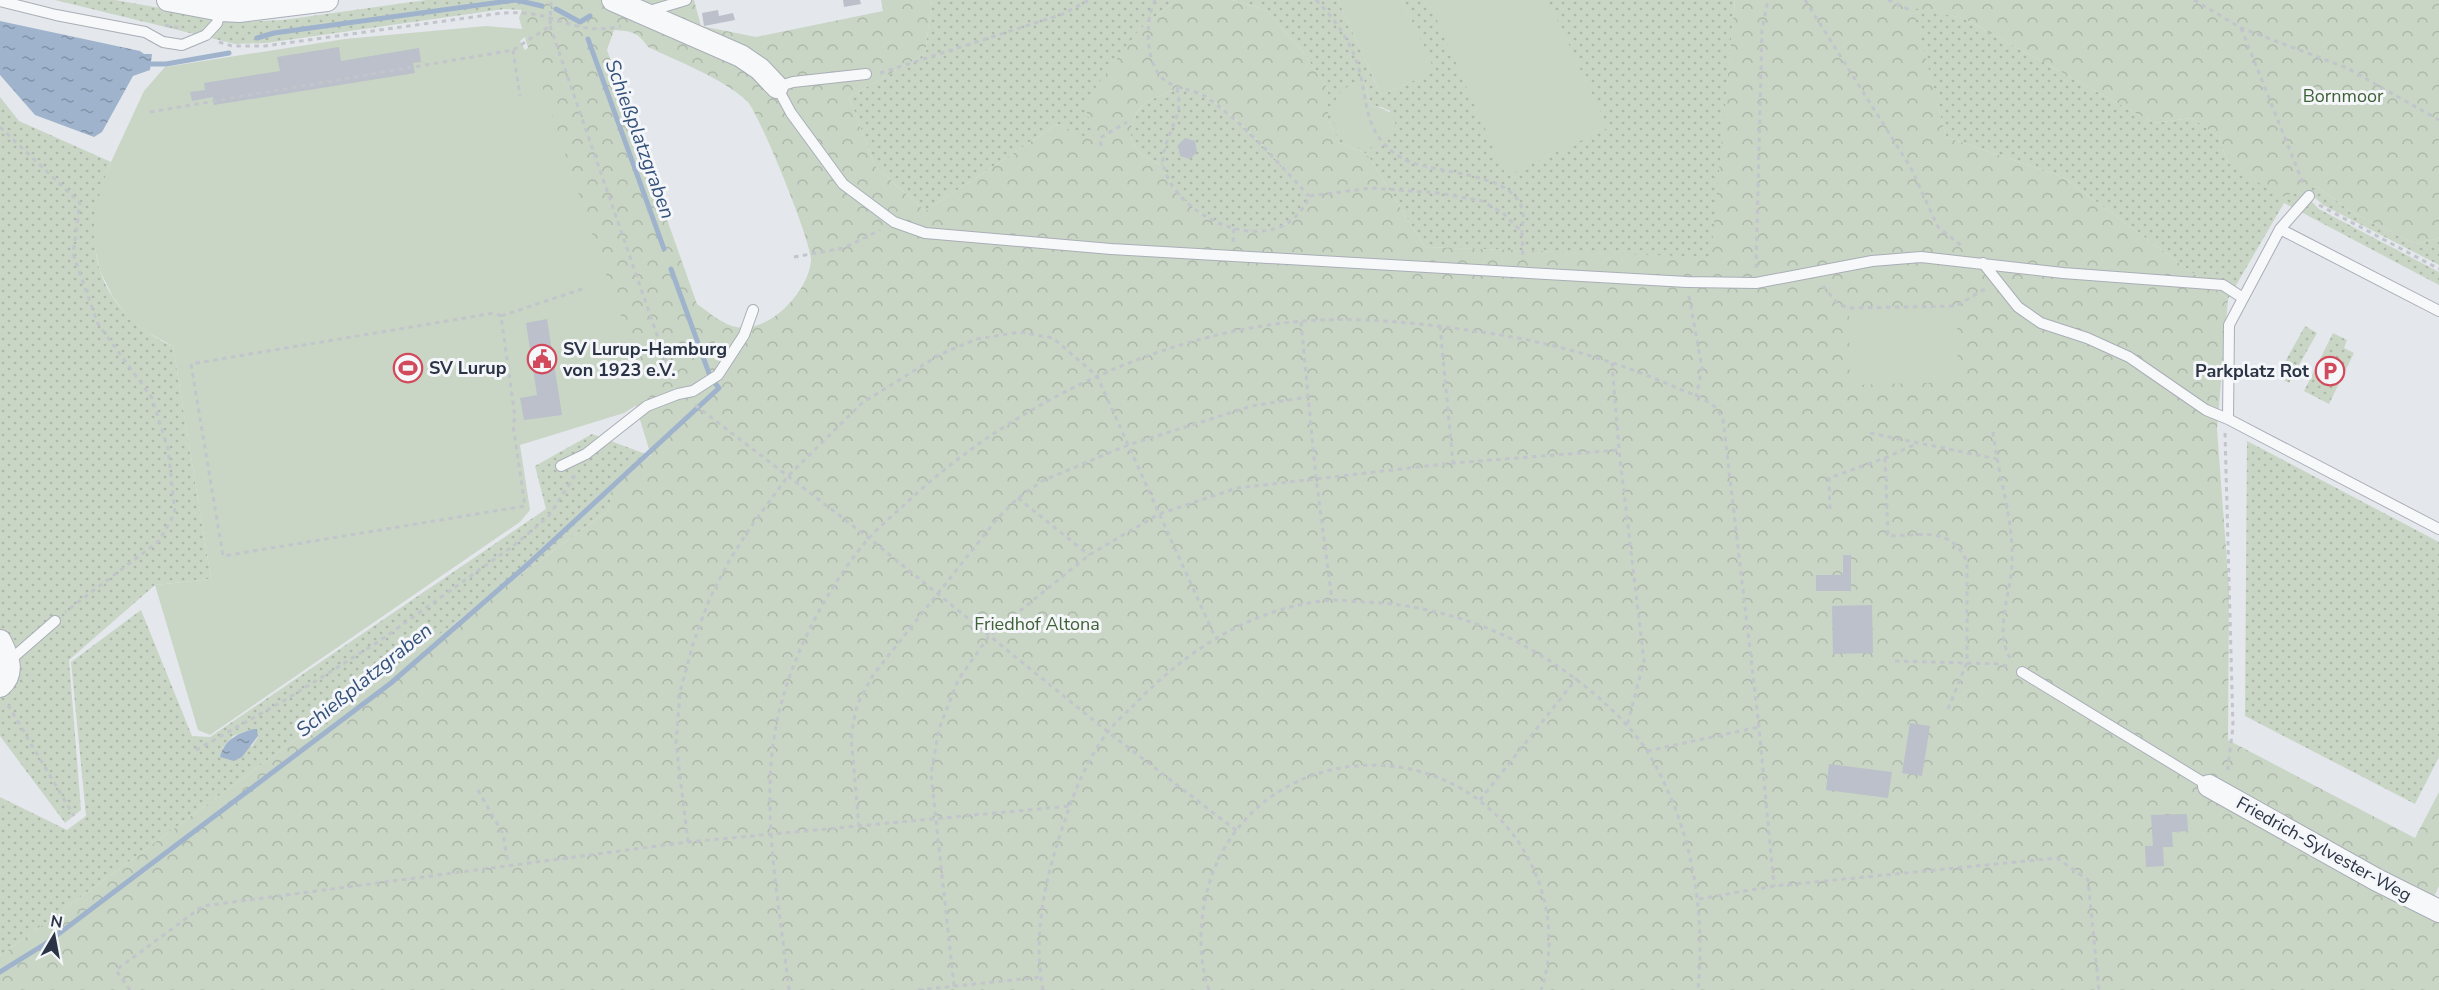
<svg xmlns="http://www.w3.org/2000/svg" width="2439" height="990" font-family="'Nunito Sans',sans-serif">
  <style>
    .green { fill: url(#green-dots); fill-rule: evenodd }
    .forest { fill: url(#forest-crowns); fill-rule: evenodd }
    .pitch { fill: #c9d6c5 }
    .water { fill: url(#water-ripples) }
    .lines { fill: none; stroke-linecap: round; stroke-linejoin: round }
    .stream { stroke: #9fb4cc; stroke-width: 5 }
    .building { fill: #bbc0ca }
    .lane-casing { stroke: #a9aeb7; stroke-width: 12 }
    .street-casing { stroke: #a9aeb7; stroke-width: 24 }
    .path { stroke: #c2c5cb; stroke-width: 3; stroke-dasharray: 4.5 4.5; stroke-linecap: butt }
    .lane { stroke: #f7f8fa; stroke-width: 10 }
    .street { stroke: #f7f8fa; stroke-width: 22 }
    .labels { text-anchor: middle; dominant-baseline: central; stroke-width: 6; stroke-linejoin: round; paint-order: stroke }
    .park-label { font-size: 18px; fill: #3f6138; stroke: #f4f6f9 }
    .poi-label { font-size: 18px; font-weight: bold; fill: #2b3445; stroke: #f4f6f9; text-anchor: start }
    .street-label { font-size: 18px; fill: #2b3445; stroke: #f4f6f9 }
    .water-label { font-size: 20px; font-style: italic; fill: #34527a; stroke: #f4f6f9 }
  </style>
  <defs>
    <pattern id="green-dots" width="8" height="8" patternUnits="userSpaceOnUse" patternTransform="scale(1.5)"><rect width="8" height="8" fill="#c9d6c5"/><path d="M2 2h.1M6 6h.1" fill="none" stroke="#adb8ab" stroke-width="1.8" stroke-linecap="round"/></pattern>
    <pattern id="forest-crowns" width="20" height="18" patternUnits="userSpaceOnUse" patternTransform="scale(1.5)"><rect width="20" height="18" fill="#c9d6c5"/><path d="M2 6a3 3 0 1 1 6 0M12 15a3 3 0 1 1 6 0" fill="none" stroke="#adb8ab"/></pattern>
    <pattern id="water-ripples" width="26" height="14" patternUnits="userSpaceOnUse" patternTransform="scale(1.5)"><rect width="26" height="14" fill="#9fb4cc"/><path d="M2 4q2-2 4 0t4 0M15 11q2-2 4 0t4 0" fill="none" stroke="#8293a7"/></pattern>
  </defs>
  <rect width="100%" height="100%" fill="#e4e7ec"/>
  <path class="green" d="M55,0H115L239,22L283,20L426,0H525L522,10L504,9L266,43L235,44Z
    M932,0H1176L1138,31L1096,143L1058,124L925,211L875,166L849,97L925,54Z
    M1232,0H1338L1381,95L1434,71L1402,0H1735L1712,258L1425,247L1367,154L1340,143L1328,121V89L1303,52L1266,10ZM1364,80L1371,106L1381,107L1390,111L1370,147L1362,148L1350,144Z
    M1912,7L1963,18L2154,123L2192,118L2219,137L2228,163L2316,186L2355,214L2415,244L2439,238V265L2323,205L2311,194L2308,198L2319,209L2439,272V285L2284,203L2228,299L2063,177L1946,137Z
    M1177,88C1188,90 1199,92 1208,98C1245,122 1279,164 1309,196C1306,204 1302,214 1294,219C1269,237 1227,233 1202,215C1183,202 1171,186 1162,165C1145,157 1130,151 1131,130C1132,121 1137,111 1143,105C1152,98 1167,93 1177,88Z
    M0,97L19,121L111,162C101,187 93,217 95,244C97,290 132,330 173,346L211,579L155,585L69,660L81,810L65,823L0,736Z
    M2305,326L2317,333L2289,383L2277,376Z
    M2333,333L2347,340L2344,348L2354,353L2329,404L2304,391Z
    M592,434L651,456L612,485L609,510L0,956V797L67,830L86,816L71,662L141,610L192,736L210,737L546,509L535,466ZM253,729H257L258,737L252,746L222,749L233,736Z
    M2247,441L2439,542V757L2415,804L2245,716Z"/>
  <path class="forest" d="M525,0H694L701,26L756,37L883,11L881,0H932L925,54L849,97L875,166L925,211L1058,124L1096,142L1084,103L1138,31L1176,0H1232L1266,10L1303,52L1328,89V121L1340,143L1367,154L1425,247L1711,257L1735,0H2439V238L2415,244L2355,214L2316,186L2281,197L2228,163L2219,137L2192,118L2154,123L1963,18L1913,8L1946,137L2063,177L2228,299L2217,429L2229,589L2228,740L2415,838L2439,792V886L2425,917L2439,923V990H0V956L609,510L612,485L651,456L519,18ZM614,30C631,31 638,32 648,47C679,62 722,78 747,101C759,113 813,245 811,261C808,293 766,337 732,326C720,322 707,311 697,304L607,50ZM1177,88C1188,90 1199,92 1208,98C1245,121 1279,164 1309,196C1305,204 1302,214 1294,219C1268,237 1227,233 1202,215C1183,202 1171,186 1162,165C1145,157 1130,151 1131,130C1132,122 1136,111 1143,105C1152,98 1167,93 1177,88Z"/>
  <path class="pitch" d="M1338,0H1402L1435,71L1381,95Z
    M1428,0H1548L1608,128L1506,176Z
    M486,26L523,29L526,36L520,41L525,50L529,47L608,280L650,397L624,413L520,445L530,510L520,522L210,735L198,730L155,585L211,579L173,346L146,332L127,316L113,297L100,271L94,244V222L101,188L111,162L144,91L165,67L345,39Z
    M1364,80L1371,106C1395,108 1405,127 1383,142C1343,171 1303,94 1364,80Z
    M1957,310L1958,382L1850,385L1849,313Z"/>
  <path class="water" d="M0,21L140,51L144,54H152L150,70L133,76L102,132L94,137L35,115L0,75Z
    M253,729H257L258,736L242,757L234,761L220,757C225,739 237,734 253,729Z"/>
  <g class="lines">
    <path class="stream" d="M556,9L580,22L590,16
      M257,38L274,33L516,0L542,6
      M588,39L664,249
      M145,64H166L229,53
      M671,269L710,376
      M0,972L45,944L391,683L527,565L719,388L714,382"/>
  </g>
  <path class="building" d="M843,0H860L861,4L844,7Z
    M718,10L719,16L733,13L735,20L704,26L702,13Z
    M339,47L341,61L419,48L421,62L413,63L415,73L214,105L213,97L192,101L190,92L205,90L204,83L280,71L277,57Z
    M1185,138L1195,141L1197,152L1190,159L1180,156L1178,145Z
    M547,319L562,415L524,420L520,398L537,395L526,323Z
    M1843,555H1851V591H1816V575H1843Z
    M1872,605L1873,653L1833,654L1832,606Z
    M1910,723L1930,726L1922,776L1902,773Z
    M1829,764L1892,772L1888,798L1826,790Z
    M2187,814L2188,831L2172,832L2173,847H2163L2164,866L2146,867L2145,846H2153L2151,815Z"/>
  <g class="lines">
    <g class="lane-casing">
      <path id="lane" d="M0,1L56,15L145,32L163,42L182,45L206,35L217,23L221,10
        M646,12L686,0
        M866,74L793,82L777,87L791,113L843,184L894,222L925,233L1111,249L1687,282L1756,283L1872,261L1921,257L2063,273L2223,285L2243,298
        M2280,229L2439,311
        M1983,263L2018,307L2041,323L2087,338L2129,357L2206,410L2228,419L2439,529
        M2228,419L2229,325L2280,229L2309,196
        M561,466L586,454L647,406L678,394L693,391L718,375L744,335L753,310
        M9,661L55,621
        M2022,672L2209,786"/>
    </g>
    <g class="street-casing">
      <path id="street" d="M168,0L221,10L239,11L327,0
        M613,0L741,56L760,69L777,87
        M0,641C8,657 15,673 0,686
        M2209,786L2377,880L2439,911"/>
    </g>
    <path class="path" d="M1155,0C1146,18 1146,49 1155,68C1168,93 1191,85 1209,99C1247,126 1277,162 1309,196
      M1316,0C1332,16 1346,35 1355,57C1370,95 1359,131 1400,157C1430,176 1518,169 1523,214C1524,220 1522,226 1522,232
      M1805,0L1911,168L1938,227L1963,247
      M1888,0L1910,10
      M2194,0L2241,28L2347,68L2439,120
      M165,25L179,28
      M550,26L673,381
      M2241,28L2303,183
      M219,42L232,46H265L502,13C518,12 535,13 550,18C576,26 593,33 621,26
      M513,50L520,96
      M880,73L1063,14L1089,0
      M1177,88C1178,94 1179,101 1179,106C1177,124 1158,151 1164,168C1181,224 1283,263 1309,196L1372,188L1438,193L1482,201L1503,213L1522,232L1523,260
      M150,112L513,50L550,26L551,0
      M0,127L80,203L73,254L98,324L152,398L168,449L175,513L159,541L65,612
      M1101,146L1100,138L1127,122
      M2319,205L2439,269
      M1233,242L1234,228
      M794,257L844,248L880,230
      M1756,268L1762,30L1768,0
      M1823,286L1838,304L1849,308L1956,306L1985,289
      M1689,296L1702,368L1696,397
      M501,316L494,313L191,364L223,556L525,506L513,425L515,417L501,316L585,288
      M1301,322L1316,478L1332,600
      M1440,326L1453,463
      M1612,363L1619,450L1644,661L1627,726
      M695,405L869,538L1108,732L1237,831
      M1993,432C1998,476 2014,519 2012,564C2011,594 1992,636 2013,662
      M1870,433L1997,459
      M2225,433L2233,727L2227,774
      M1885,458L1888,536C1921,536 1951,525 1967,562V662L1948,709
      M1018,498L1089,555
      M1830,509L1829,478L1885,458L1916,444
      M1895,661L2000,664L2009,667
      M8,705L74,816
      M196,750L285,700L378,642L513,546L548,517L576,474
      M1647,751L1759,727
      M478,790L503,834L508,864
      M1480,800L1577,678
      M859,827L851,735L857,705L873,675L997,519L1018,498L1042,481L1128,445L1252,406L1307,397
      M688,842L676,743L680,692L693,644L709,600L729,561L750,528L788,476L862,403L941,354L977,339L1019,332L1053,338L1097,376L1215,637
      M1699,899L1774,886L2057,858L2088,880L2099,990
      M954,986L931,774L939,729L958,680L989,636L1089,555L1159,514L1237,488L1453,463L1619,450
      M130,990L116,970L203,906L688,842L1070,806
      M789,990C779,900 757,796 780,708C795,649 829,585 868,539C879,527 892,516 904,505C1008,406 1159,333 1303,321C1370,316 1435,325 1501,335C1561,345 1621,363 1677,388C1689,393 1705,398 1715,407C1718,410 1720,415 1723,419L1759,727L1774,886
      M918,990L1041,977
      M1043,990C1032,932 1046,875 1065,820C1075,790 1088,757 1108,732C1114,723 1124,715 1132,707C1185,651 1252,607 1331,600C1342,600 1355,602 1366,602C1432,605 1495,625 1550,661C1584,683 1625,717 1647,751C1691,823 1706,907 1698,990
      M1209,990C1199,961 1199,930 1205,900C1239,737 1461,717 1532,866C1550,903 1555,951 1541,990"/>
    <use href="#lane" class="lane"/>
    <use href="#street" class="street"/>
  </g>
  <defs>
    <g id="civic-ring" transform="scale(1.5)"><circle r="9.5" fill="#f4f6f9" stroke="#d1495b" stroke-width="1.5"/><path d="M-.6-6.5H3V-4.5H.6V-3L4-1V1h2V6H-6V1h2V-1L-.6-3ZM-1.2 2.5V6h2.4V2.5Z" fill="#d1495b"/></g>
    <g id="stadium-ring" transform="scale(1.5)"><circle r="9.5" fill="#f4f6f9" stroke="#d1495b" stroke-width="1.5"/><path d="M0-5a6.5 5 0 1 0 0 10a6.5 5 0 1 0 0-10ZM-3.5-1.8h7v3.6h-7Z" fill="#d1495b"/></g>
    <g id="parking-ring" transform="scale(1.5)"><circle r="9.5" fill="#f4f6f9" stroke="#d1495b" stroke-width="1.5"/><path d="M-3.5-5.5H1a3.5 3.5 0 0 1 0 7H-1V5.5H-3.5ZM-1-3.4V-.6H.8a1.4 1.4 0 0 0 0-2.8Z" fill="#d1495b"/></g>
  </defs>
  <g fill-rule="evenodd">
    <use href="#civic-ring" x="542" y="359"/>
    <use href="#stadium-ring" x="408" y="368"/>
    <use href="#parking-ring" x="2330" y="371"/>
  </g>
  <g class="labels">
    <g class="park-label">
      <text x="2343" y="96">Bornmoor</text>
      <text x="1037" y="624">Friedhof Altona</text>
    </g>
    <g class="poi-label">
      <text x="563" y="349">SV Lurup-Hamburg<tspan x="563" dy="21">von 1923 e.V.</tspan></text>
      <text x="429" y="368">SV Lurup</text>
      <text x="2309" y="371" text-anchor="end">Parkplatz Rot</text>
    </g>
    <g class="street-label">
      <text transform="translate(2324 849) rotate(29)">Friedrich-Sylvester-Weg</text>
    </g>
    <g class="water-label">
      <text transform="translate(640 139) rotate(70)">Schießplatzgraben</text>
      <text transform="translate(364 680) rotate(-39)">Schießplatzgraben</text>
    </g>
  </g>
  <g transform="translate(54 936) rotate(10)" stroke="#f4f6f9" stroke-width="4.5" paint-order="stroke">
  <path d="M0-4.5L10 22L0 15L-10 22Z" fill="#2b3445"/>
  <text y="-9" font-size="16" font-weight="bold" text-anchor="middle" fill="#2b3445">N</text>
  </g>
</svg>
